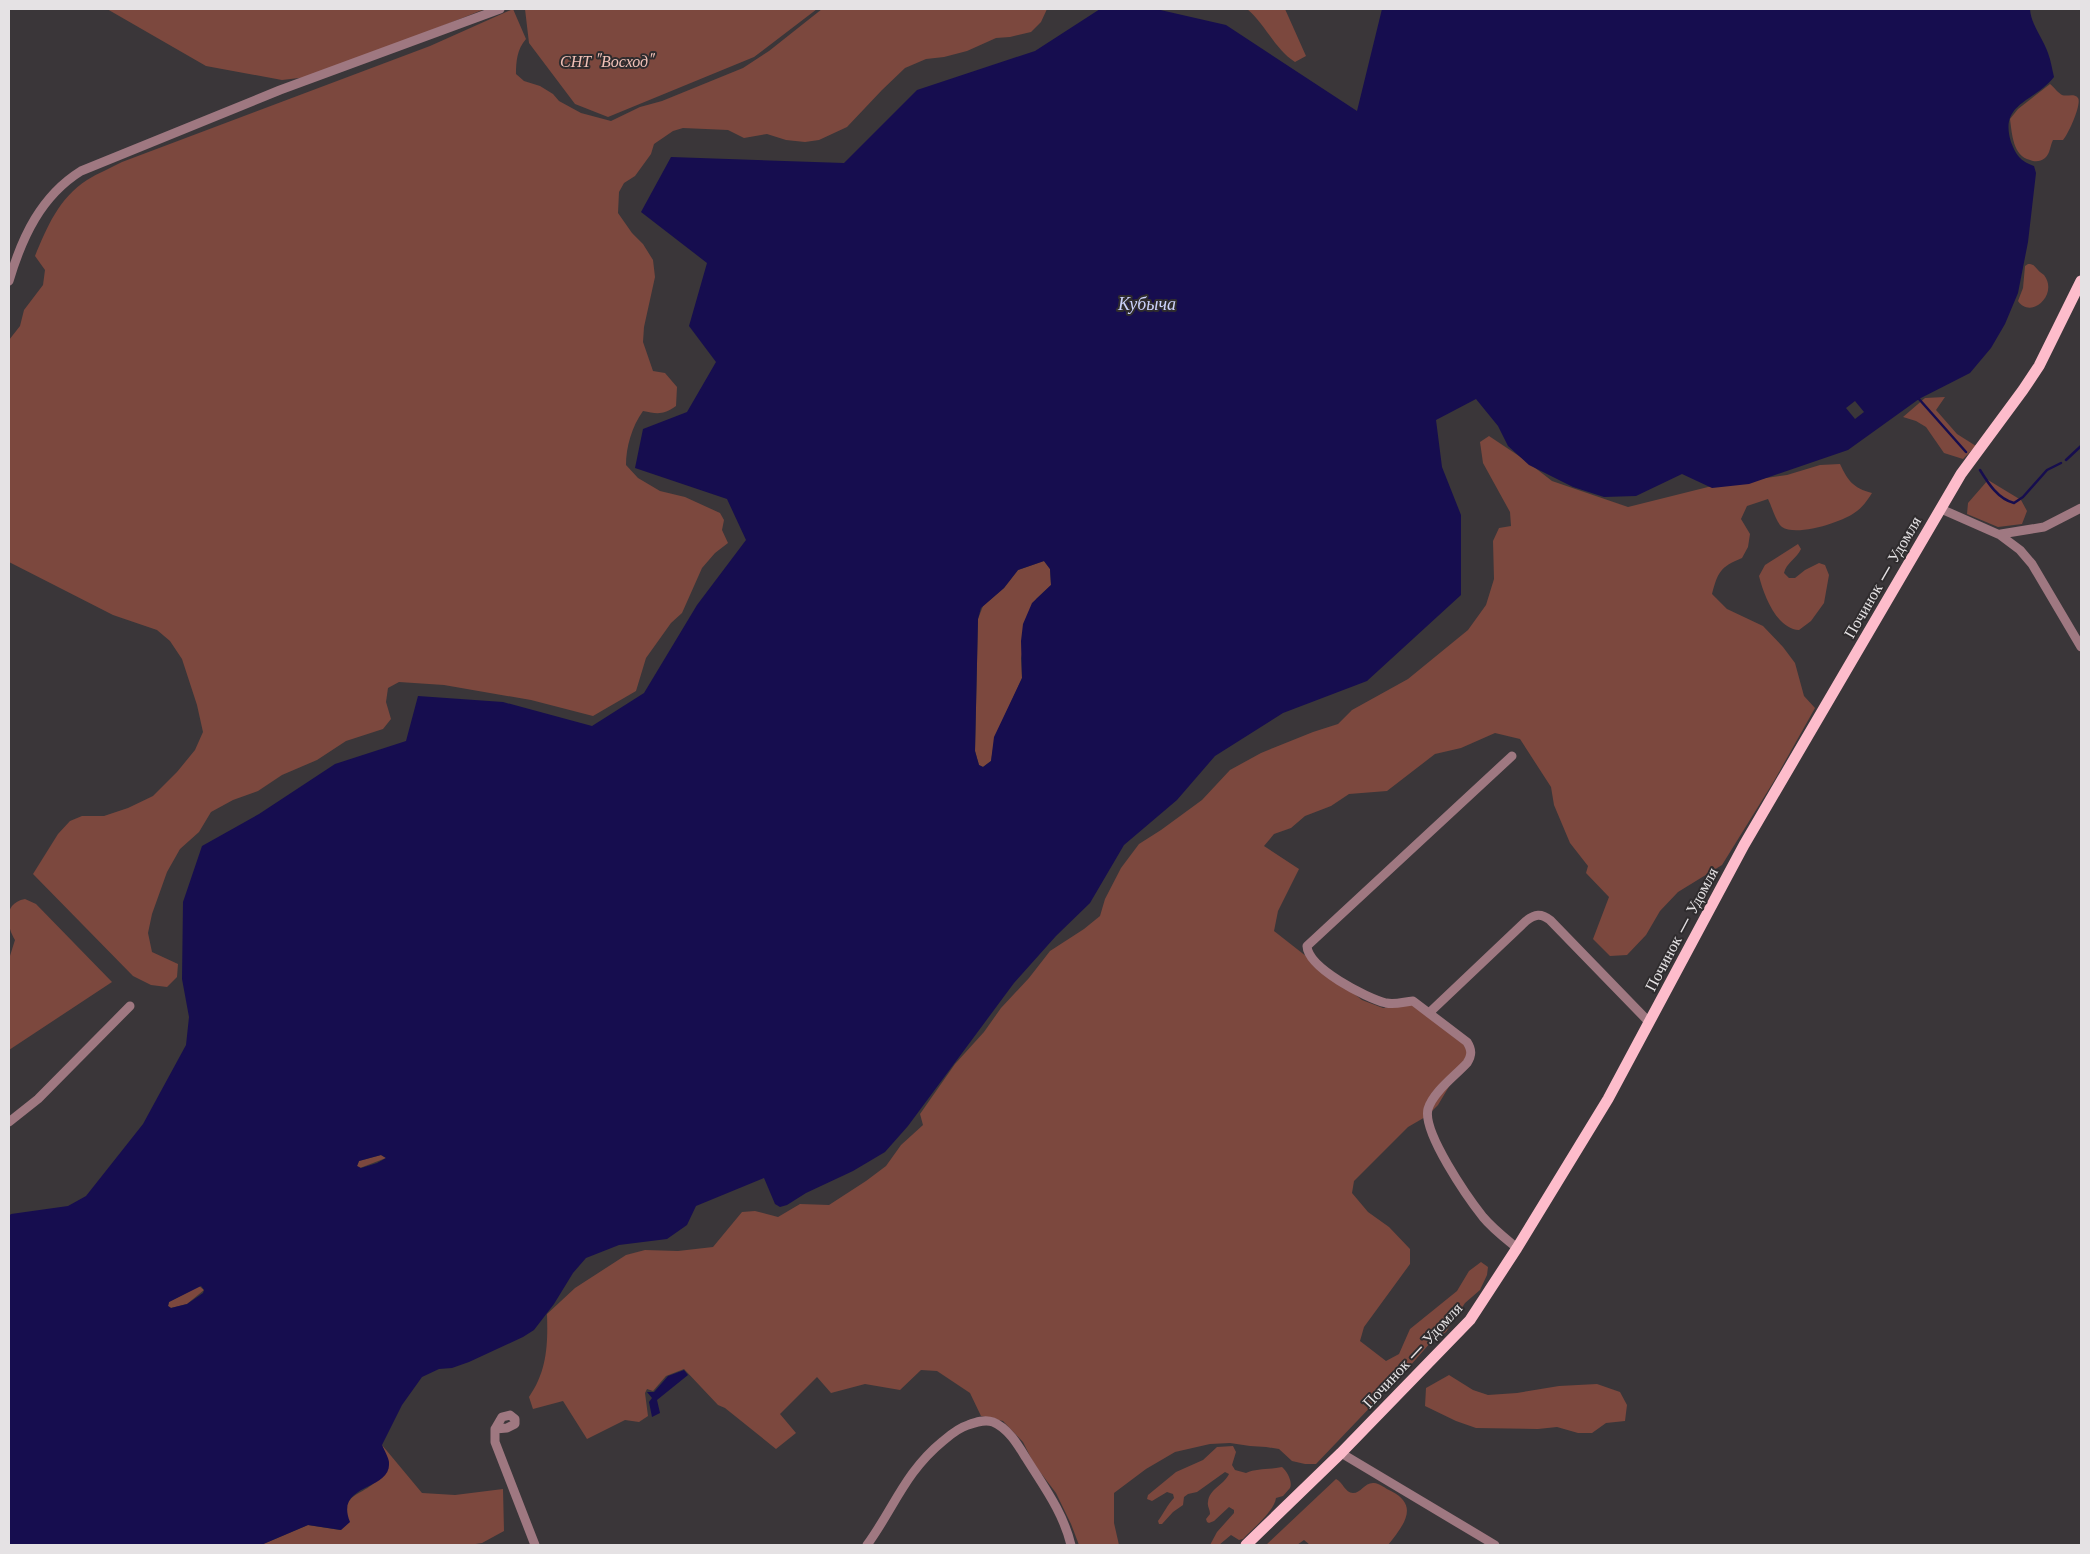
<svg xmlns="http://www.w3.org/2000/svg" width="2090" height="1554" font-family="'Libre Baskerville',serif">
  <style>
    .green { fill: #7c483e }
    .water { fill: #160d4f; fill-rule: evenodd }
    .pier { fill: #3a3639 }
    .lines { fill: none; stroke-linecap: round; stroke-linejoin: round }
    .stream { stroke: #160d4f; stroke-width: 2.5 }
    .minor { stroke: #9f7881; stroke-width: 9 }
    .major { stroke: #fdbccb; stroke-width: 11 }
    .labels { text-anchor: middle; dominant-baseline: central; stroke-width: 4; stroke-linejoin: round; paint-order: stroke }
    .park-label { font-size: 16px; font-style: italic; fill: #f2c2b8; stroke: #2f2c2e }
    .street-label { font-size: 16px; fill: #e5e2e4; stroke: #2f2c2e }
    .water-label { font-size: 18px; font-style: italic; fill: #cbd1fa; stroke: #2f2c2e }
  </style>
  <rect width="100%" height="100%" fill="#3a3639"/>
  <path class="green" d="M107,9H485L316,76L282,80L206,66Z
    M513,9L526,39C517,49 516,62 516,74L524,81L540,86L553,94L559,101L581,113L611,121L640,107L662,101L743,68L769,51L822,9H1047L1041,22L1031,32L1010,37L996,38L967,51L944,57L926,59L905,68L882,90L847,127L819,140L805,142L786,140L767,134L744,138L728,130L683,128L673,131L654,144L651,154L635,176L624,183L619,192L618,213L632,233L643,244L653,260L655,277L644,327L643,342L653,371L665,373L677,387L676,406C664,415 657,414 643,411C632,426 626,447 626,465L638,478L660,491L685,497L720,513L724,520L722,530L728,543L715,553L702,568L682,613L671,623L646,658L636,691L593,716L531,700L444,685L399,682L388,688L386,702L391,719L383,729L346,741L317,760L282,775L258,791L233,800L211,812L199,832L180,849L167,872L152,914L148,933L152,952L178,964L177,977L167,987L151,985L133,976L33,874L58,834L70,821L82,816H104L128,808L153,796L177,772L195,750L203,732L197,705L182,659L170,641L157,630L113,615L9,562V340L20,326L24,310L43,285L45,270L35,256C47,227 59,198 87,180C98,173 111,168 122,162L430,46Z
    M525,9H817L754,57L608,117L575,104L529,43Z
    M1247,9H1285L1306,56L1295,62C1274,48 1266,25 1247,9Z
    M2050,84C2054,87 2058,93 2062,95C2067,97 2074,93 2078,98C2082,104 2068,135 2063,140H2053C2050,146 2050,154 2045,158C2040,162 2035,162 2030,160C2013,156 2012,134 2010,119L2018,109Z
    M2028,264C2034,264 2034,266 2038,270C2039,272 2042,273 2044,275C2059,294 2031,320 2018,301L2023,288L2025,266Z
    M1945,397L1936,410L1957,434L1976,446L1963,459L1944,453L1926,427L1916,421L1903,417L1925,398Z
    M1489,436L1525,460L1552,481L1628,507L1716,485L1787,475L1820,465L1840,464C1848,481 1853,488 1872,493C1868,499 1863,507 1857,511C1844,522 1796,537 1782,527C1776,522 1772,507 1768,499L1747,506L1741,519L1750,534L1748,547L1742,558C1720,567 1718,572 1712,594L1727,609L1763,626L1783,647L1795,663L1804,696L1815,708L1774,781L1722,865L1678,892L1660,911L1646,935L1627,955L1610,956L1593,939L1609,897L1586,873L1588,866L1570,843L1554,805L1551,787L1520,739L1495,733L1461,748L1435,754L1387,791L1349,794L1331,806L1305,816L1291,828L1274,834L1264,846L1299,869L1278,911L1274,931L1362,1000L1383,1008L1417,1004L1465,1043L1469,1053L1438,1105L1427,1116L1408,1127L1354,1181L1352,1193L1368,1212L1389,1227L1410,1249V1264L1364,1327L1360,1341L1386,1361L1399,1354L1410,1329L1457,1291L1469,1271L1481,1262L1488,1267L1487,1275L1480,1290L1465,1303L1446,1332L1431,1342L1409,1367L1394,1377L1379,1398L1316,1464H1305L1292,1461L1279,1449L1266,1447L1250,1446L1230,1443L1210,1444L1175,1452L1146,1469L1114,1493V1523L1119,1545H1079L1071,1524L1056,1493L1034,1464L1023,1442L1003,1421L981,1416L970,1393L937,1371L921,1370L900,1390L865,1384L831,1393L817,1377L780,1414L796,1433L776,1449L725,1408L718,1405L684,1369L666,1376L653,1391L647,1389L645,1393L648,1416L639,1422L625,1420L587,1439L563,1401L533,1409L529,1397C547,1371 548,1345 547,1314L575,1288L626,1255L645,1250L678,1251L713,1247L742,1212L755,1211L778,1217L800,1204L829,1205L866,1181L886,1166L901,1145L923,1125L920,1114L955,1064L984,1032L1001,1008L1029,978L1050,951L1084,929L1100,916L1105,899L1121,868L1139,844L1161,830L1202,800L1230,770L1261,753L1313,732L1338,724L1352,710L1408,679L1468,630L1486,605L1494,579L1493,541L1499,528L1511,526L1510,512L1483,463L1480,442Z
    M1988,480L2021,500L2027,511L2022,524L1998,527L1967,514L1968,503Z
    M1798,544L1801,549C1797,558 1786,563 1784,573L1789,578H1795L1805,570L1819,563L1825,565L1829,575L1824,603L1811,621L1799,630C1777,629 1764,596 1759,576L1765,565Z
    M1044,561L1050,569L1051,585L1036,599L1021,658L1022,678L995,737L991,761L983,767L979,765L975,751L978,619L983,606L1004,588L1018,570Z
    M25,899L36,904L112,982L9,1050V959L15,940C6,925 3,903 25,899Z
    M381,1155L386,1158L360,1168L357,1166L359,1161Z
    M199,1286L204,1290L187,1304L171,1308L168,1306L169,1302Z
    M1449,1375L1473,1390L1488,1395L1517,1393L1559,1386L1597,1384L1620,1392L1627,1405L1625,1421L1606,1423L1592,1433H1578L1557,1427L1538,1429L1476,1428L1456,1421L1425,1406L1426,1388Z
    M382,1445L422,1493L455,1495L503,1489L504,1531L482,1543L469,1545H261L308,1525L340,1530L349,1522C339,1495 360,1496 374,1483C380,1478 385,1470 389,1463Z
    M1233,1446L1236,1452L1232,1465L1235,1470L1246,1473C1257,1468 1270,1470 1282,1467C1287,1471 1293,1482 1290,1488L1283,1496L1276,1498C1274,1512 1253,1528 1243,1539L1239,1540L1231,1535L1219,1545H1210L1217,1532L1234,1513V1510L1229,1507L1214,1521L1209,1523L1207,1522L1206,1519L1210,1514C1210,1509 1207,1506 1208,1502C1209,1489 1224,1485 1229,1474L1225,1472L1197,1492L1188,1494L1184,1497L1183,1505L1173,1512L1162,1524H1159L1158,1521C1164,1513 1167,1505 1174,1498L1173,1494L1167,1492L1152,1501L1147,1499L1148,1495L1176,1472L1203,1460L1217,1447Z
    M1336,1479C1343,1482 1345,1493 1353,1493C1361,1493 1365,1482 1374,1483C1379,1483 1386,1489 1391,1491C1421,1506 1402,1527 1388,1545H1310L1304,1540L1297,1545H1266Z"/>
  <path class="water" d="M1100,9H1156L1226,25L1357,111L1382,9H2030C2031,25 2043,38 2048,53C2051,61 2052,69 2054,77C2033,103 1999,103 2011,142C2016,155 2020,161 2034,166L2036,173L2028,242L2018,293L2005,324L1991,348L1970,373L1919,399L1848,450L1749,484L1712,488L1682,474L1636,496L1604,497L1573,487L1529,465L1508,446L1498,426L1476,399L1436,420L1442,467L1461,515V595L1367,681L1283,713L1215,756L1177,800L1124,845L1090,903L1056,936L1014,983L908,1126L885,1152L853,1171L806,1193L787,1205L780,1207L775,1204L764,1178L696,1206L687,1225L667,1239L619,1245L586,1258L573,1273L554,1304L534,1330L523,1337L469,1362L452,1368L439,1369L422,1377L402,1405L382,1445C384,1450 389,1458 389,1463C391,1491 334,1483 350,1522L341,1530L308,1525L261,1545H9V1216L11,1214L68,1206L86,1196L143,1124L186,1045L189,1017L182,979L183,902L202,846L259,814L335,764L406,741L418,696L503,702L592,726L644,693L697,605L746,540L727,499L635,468L643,429L687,412L716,362L689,326L707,263L641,212L671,157L844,163L917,90L1035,51ZM1044,561L1050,569L1051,585L1032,603L1023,624L1021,641L1022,678L994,737L991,761L983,767L979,765L975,751L978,619L981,608L1004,588L1018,570ZM381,1155L386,1158L377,1163L361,1168L357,1166L359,1161ZM201,1286L204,1290L203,1293L187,1304L171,1308L168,1306L169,1302Z
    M684,1370L688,1375L657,1400L660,1413L652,1417L649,1402L652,1398L647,1392H654L668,1376Z"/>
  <path class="pier" d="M1855,401L1864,412L1855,419L1846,408Z"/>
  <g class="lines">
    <path class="stream" d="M1919,399L1966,452
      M2066,460L2081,446
      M1980,470C1988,483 1998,499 2014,503L2023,497L2047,470L2061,463"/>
    <path class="minor" d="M9,281C22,237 41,196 81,171L280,90L500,9
      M1941,509L2000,535L2020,550L2032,564L2081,647
      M2001,534L2044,527L2081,508
      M1512,756L1307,946C1308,968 1366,998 1386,1003C1395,1005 1403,1002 1413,1001L1467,1042C1472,1050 1472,1055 1467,1063C1455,1076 1433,1092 1428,1109C1422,1132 1468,1198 1483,1217C1493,1229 1505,1238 1517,1248
      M1429,1013L1526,921C1535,914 1541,913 1550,920L1649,1022
      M9,1122L38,1099L130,1006
      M495,1429L507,1428L515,1424V1419L510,1415L502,1417L495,1429V1442L535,1545
      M1341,1453L1495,1545
      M867,1545C894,1508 905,1472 943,1441C950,1435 958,1428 968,1425C976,1422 985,1419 993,1422C1008,1428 1018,1445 1026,1458C1044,1487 1063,1512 1071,1545"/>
    <path class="major" d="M1246,1545L1341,1453L1470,1320L1517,1248L1608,1099L1744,845L1961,474L2023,390L2039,366L2081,281"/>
  </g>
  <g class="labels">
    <g class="park-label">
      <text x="607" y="61">СНТ "Восход"</text>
    </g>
    <g class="street-label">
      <text transform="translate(1882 577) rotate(-60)">Починок — Удомля</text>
      <text transform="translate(1681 929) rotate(-62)">Починок — Удомля</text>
      <text transform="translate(1412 1355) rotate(-47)">Починок — Удомля</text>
    </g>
    <g class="water-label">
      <text x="1147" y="304">Кубыча</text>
    </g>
  </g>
  <rect width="2090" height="1554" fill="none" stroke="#e5e2e4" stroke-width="20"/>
</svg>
